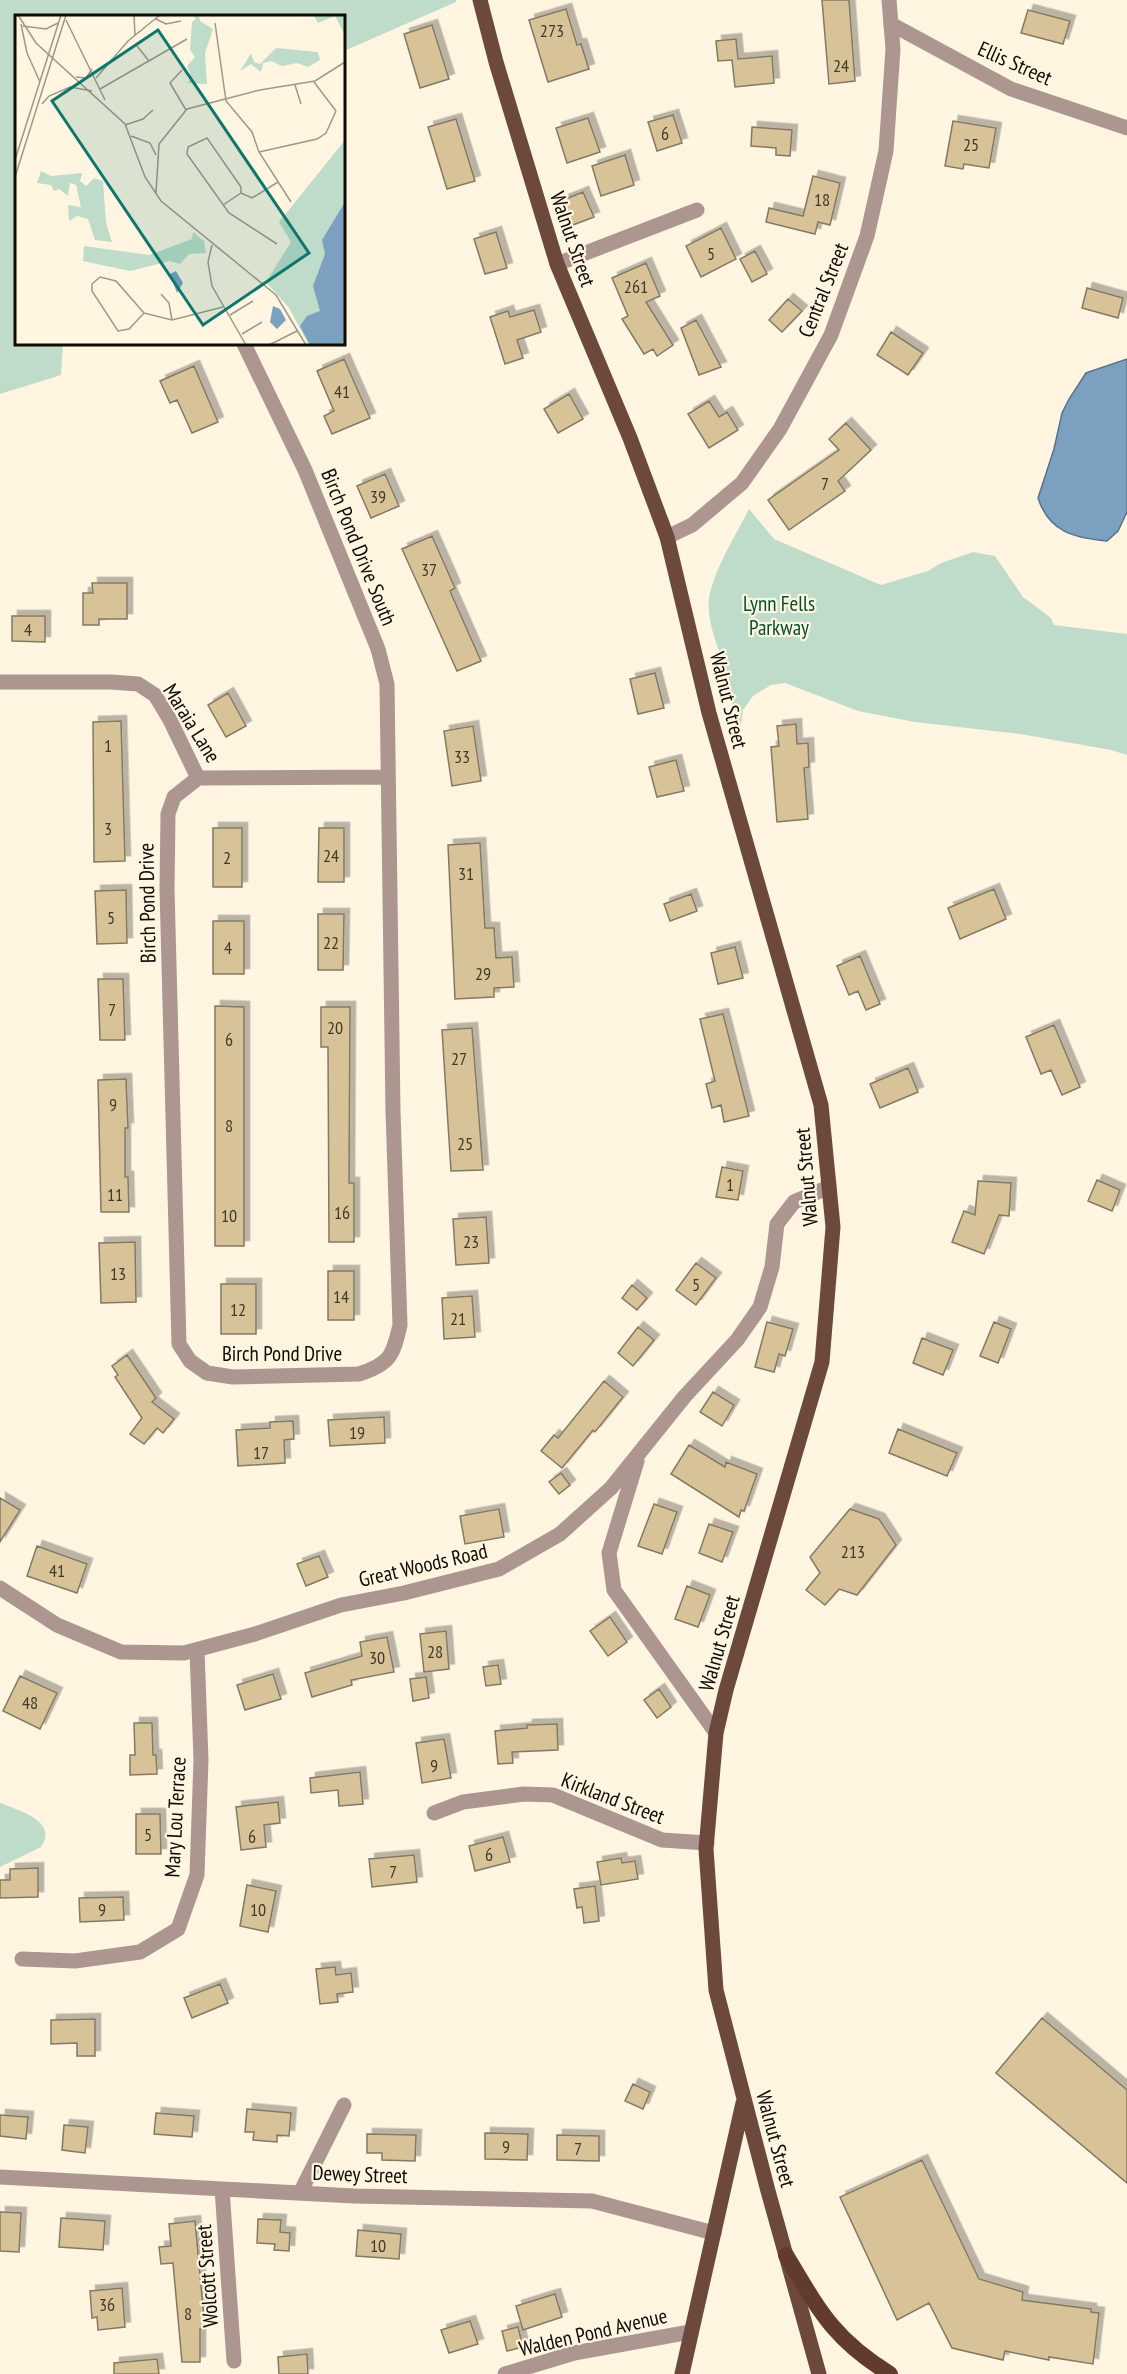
<svg xmlns="http://www.w3.org/2000/svg" width="1127" height="2374" font-family="'PT Sans Narrow',sans-serif">
  <style>
    .green { fill: #bedcc9 }
    .water { fill: #7ba0c0; stroke: #5b7388; stroke-width: 1.5 }
    .building { fill: #d7c397; stroke: #847963; stroke-width: 1.5; filter: url(#shadow) }
    .lines { fill: none; stroke-linecap: round; stroke-linejoin: round }
    .minor { stroke: #ac968f; stroke-width: 15 }
    .tertiary { stroke: #ac968f; stroke-width: 15 }
    .primary { stroke: #6c493c; stroke-width: 15 }
    .trunk { stroke: #603b2e; stroke-width: 16 }
    .labels { text-anchor: middle; dominant-baseline: central; stroke-width: 4.5; stroke-linejoin: round; paint-order: stroke }
    .number-label { font-size: 18px; fill: #413929 }
    .street-label { font-size: 21px; fill: #0f0b04; stroke: #fff5e1 }
    .park-label { font-size: 21px; fill: #005230; stroke: #fff5e1 }
    .inset-road { fill: none; stroke: #9f9789; stroke-width: 1.5 }
    .view { fill: #0f766e; fill-opacity: 0.15; stroke: #0f766e; stroke-width: 3 }
    .inset-edge { fill: none; stroke: #0f0b04; stroke-width: 3 }
  </style>
  <defs>
    <filter id="shadow"><feDropShadow dx="5.5" dy="-5.5" stdDeviation="0" flood-color="#0004"/></filter>
  </defs>
  <rect width="100%" height="100%" fill="#fff5e1"/>
  <path class="green" d="M0,0H456V2L344,51V16H16V344H63L61,375L0,394Z
    M749,509L774,539L881,585L928,571L941,563L973,552L995,556L1023,597L1051,618L1054,625L1127,634V755L1111,750L1020,734L915,722L858,711L785,683L771,685L753,696L743,710L740,729C732,708 729,688 723,666C717,641 703,615 711,589C719,561 736,535 749,509Z
    M0,1803C18,1810 59,1821 41,1847L0,1867Z"/>
  <path class="water" d="M1127,359V512L1118,531L1107,541C1074,538 1049,532 1038,498L1054,449L1062,413L1069,399L1086,373Z"/>
  <path class="building" d="M822,0H849L855,81L829,84Z
    M566,9L577,45L581,44L589,69L548,82L529,20Z
    M1028,10L1070,21L1063,44L1021,33Z
    M432,25L449,79L420,88L404,34Z
    M736,39L738,59L772,56L774,83L735,87L732,60L718,61L716,41Z
    M673,115L682,143L657,151L648,122Z
    M588,118L600,152L567,163L556,128Z
    M456,119L475,181L447,189L428,127Z
    M953,121L996,128L989,168L964,164L963,169L945,166Z
    M752,127L792,130L790,156L776,155V148L751,146Z
    M625,155L634,185L601,196L592,166Z
    M813,176L840,183L830,225L818,222L815,234L766,222L769,208L803,216Z
    M583,192L594,217L573,225L563,200Z
    M721,228L736,259L701,277L686,246Z
    M496,232L507,268L485,274L474,239Z
    M755,251L767,274L752,282L740,259Z
    M646,263L660,296L646,302L673,345L657,356L653,349L644,354L622,319L628,316L612,278Z
    M1087,288L1123,298L1118,318L1082,308Z
    M788,299L802,311L782,332L769,320Z
    M534,310L541,332L517,340L523,358L505,364L490,317L508,311L510,317Z
    M696,320L721,367L699,375L681,328Z
    M891,332L923,353L908,375L877,355Z
    M344,359L370,418L332,434L324,416L334,411L317,371Z
    M194,366L218,422L192,433L177,400L170,403L160,381Z
    M569,394L583,419L558,433L544,409Z
    M709,401L719,417L727,412L738,430L709,448L688,414Z
    M846,423L871,450L838,481L845,491L789,530L768,500L839,450L829,439Z
    M385,474L399,506L371,518L357,486Z
    M432,536L455,588L450,591L481,661L457,671L402,549Z
    M92,583H127V619H99V625H83V593H93Z
    M12,616H45V642L12,641Z
    M655,673L664,708L638,714L630,679Z
    M228,693L246,726L226,737L208,705Z
    M121,721L125,861L94,862L93,722Z
    M796,724L797,744L808,743L809,767L804,768L808,819L777,822L771,747L779,746L777,726Z
    M473,726L481,781L452,786L444,731Z
    M676,760L684,791L657,797L649,767Z
    M213,828H242V887H213Z
    M319,828H344V882H318Z
    M480,843L485,928H494L496,958L512,957L514,987L494,988V997L455,999L448,845Z
    M994,889L1006,919L960,939L948,908Z
    M126,890L127,943L97,944L95,891Z
    M691,894L697,911L670,921L664,904Z
    M318,914H344L343,970H318Z
    M213,921H244V974H213Z
    M735,947L743,978L718,984L711,953Z
    M860,956L880,1004L866,1010L858,991L849,995L837,966Z
    M98,979H123L125,1040H100Z
    M215,1006L244,1007V1246H215Z
    M321,1007H350L349,1183H354V1242H329L328,1047H321Z
    M723,1014L749,1116L724,1122L721,1105L712,1108L706,1084L715,1081L700,1019Z
    M1054,1025L1080,1087L1062,1095L1051,1070L1041,1074L1026,1037Z
    M472,1028L483,1170L451,1171L442,1030Z
    M908,1068L918,1092L880,1108L870,1084Z
    M126,1079L128,1128H125V1177H128L129,1212H101L98,1080Z
    M722,1167L743,1171L738,1200L716,1197Z
    M1097,1180L1120,1190L1112,1211L1088,1201Z
    M978,1181L1011,1183L1009,1216L999,1215L984,1254L952,1242L964,1211L975,1215Z
    M486,1217L489,1263L456,1265L453,1219Z
    M135,1242L136,1302L101,1303L99,1243Z
    M696,1263L716,1278L696,1305L676,1290Z
    M328,1271H354V1320H328Z
    M221,1284H256V1334H221Z
    M632,1285L647,1298L637,1310L622,1298Z
    M472,1296L475,1337L444,1339L442,1298Z
    M767,1322L793,1329L785,1356L779,1354L774,1372L755,1367Z
    M994,1322L1011,1329L998,1363L980,1356Z
    M638,1327L654,1340L633,1366L618,1353Z
    M922,1338L953,1350L943,1375L913,1363Z
    M127,1355L156,1398L152,1402L174,1419L163,1433L157,1428L144,1444L130,1434L142,1418L115,1377L118,1375L112,1366Z
    M604,1381L623,1397L595,1432L593,1430L562,1468L541,1451L554,1435L558,1438Z
    M713,1392L734,1405L722,1426L700,1412Z
    M384,1417L385,1443L330,1446L328,1420Z
    M293,1421L294,1439L284,1440L285,1463L238,1466L236,1430L270,1428V1422Z
    M898,1429L957,1453L947,1476L889,1453Z
    M689,1445L725,1467L726,1462L757,1474L744,1511L741,1510L739,1517L671,1474Z
    M561,1473L570,1485L559,1494L549,1482Z
    M0,1498L20,1510L0,1542Z
    M654,1504L677,1512L662,1554L638,1546Z
    M499,1509L504,1537L465,1544L460,1516Z
    M850,1509L879,1519L896,1545L857,1595L839,1589L825,1605L806,1590L820,1573L810,1557Z
    M709,1524L733,1532L722,1562L699,1553Z
    M37,1546L87,1564L77,1593L27,1576Z
    M319,1556L328,1577L306,1586L297,1564Z
    M687,1586L710,1595L698,1627L675,1619Z
    M610,1617L627,1642L608,1656L590,1631Z
    M446,1631L449,1669L424,1672L420,1634Z
    M387,1637L394,1672L351,1680L352,1685L312,1697L305,1673L362,1656L360,1642Z
    M498,1665L501,1684L486,1686L483,1667Z
    M273,1674L281,1699L245,1710L237,1685Z
    M20,1676L57,1693L40,1729L3,1711Z
    M426,1677L429,1698L413,1701L410,1679Z
    M659,1689L671,1707L657,1718L644,1700Z
    M134,1723H152L153,1755H156L157,1774L130,1775V1755H135Z
    M557,1724L558,1750L512,1752L513,1763L498,1764L495,1731L527,1728V1725Z
    M444,1739L451,1778L422,1783L416,1743Z
    M360,1772L363,1804L339,1806L338,1790L311,1793L310,1778Z
    M278,1802L280,1823L264,1825L266,1847L241,1850L236,1807Z
    M136,1814H160L161,1854H136Z
    M503,1837L510,1862L475,1871L469,1846Z
    M414,1855L417,1882L372,1887L369,1859Z
    M621,1858L622,1863L635,1861L638,1879L601,1885L597,1862Z
    M38,1868V1897L0,1898V1880H10V1869Z
    M247,1885L276,1891L268,1932L240,1926Z
    M595,1886L599,1921L584,1923L582,1907L577,1908L574,1889Z
    M123,1897L124,1920L80,1922L79,1898Z
    M335,1967L336,1975L351,1973L353,1992L337,1994L338,2002L320,2004L316,1969Z
    M220,1984L228,2003L192,2018L184,1998Z
    M1042,2018L1127,2090V2183L996,2073Z
    M95,2019V2056H77V2043L51,2044V2020Z
    M633,2084L650,2092L643,2109L625,2101Z
    M247,2109L291,2113L289,2136L277,2135V2142L253,2140L254,2132H245Z
    M156,2113L194,2116L192,2137L154,2134Z
    M0,2115L28,2117L26,2139L0,2136Z
    M64,2125L88,2127L85,2153L62,2150Z
    M485,2133L528,2134L527,2160L485,2159Z
    M367,2134L416,2135L415,2161L382,2160V2153H367Z
    M557,2135L599,2136V2161L557,2160Z
    M922,2160L979,2279L1023,2292L1022,2300L1091,2309V2312L1099,2313L1093,2364L1049,2357V2360L1005,2351L1003,2360L952,2348L929,2303L897,2320L840,2197Z
    M0,2212L21,2213L19,2252L0,2251Z
    M61,2218L105,2221L103,2250L59,2247Z
    M258,2219L281,2220L280,2232L290,2233L289,2251L274,2250L275,2244L257,2243Z
    M195,2221L205,2329H200V2362H182L173,2263L161,2264L159,2247L171,2246L169,2224Z
    M358,2230L401,2234L399,2259L356,2256Z
    M122,2288L125,2327L98,2330L97,2317L92,2318L90,2291Z
    M555,2294L562,2317L523,2330L516,2306Z
    M470,2321L478,2344L449,2353L441,2330Z
    M518,2327L523,2347L507,2351L502,2331Z
    M307,2354L308,2374H279L278,2357Z
    M157,2359L159,2374H114V2363Z"/>
  <g class="lines">
    <path class="minor" d="M891,24L1011,89L1127,128
      M557,264L697,210
      M0,682H111L138,684L155,695L170,720L198,778
      M198,778L174,797L168,814L167,889L179,1344L190,1361L207,1373L233,1377L359,1374C390,1364 393,1356 400,1325L393,1111L387,684L378,649L305,470L244,344
      M198,778L387,777
      M637,1461L609,1553L614,1590L716,1733
      M0,1588L57,1625L121,1652L184,1653L255,1634L341,1605L404,1593L499,1569L560,1534L611,1488L685,1396L737,1340L760,1307L772,1267L777,1224L794,1202L829,1187
      M434,1813L463,1802L524,1794L553,1795L662,1840L707,1843
      M22,1959L75,1961L140,1952L178,1929L197,1875L201,1760L197,1650
      M0,2177L354,2196L592,2201L714,2233
      M222,2189L234,2361
      M300,2193L344,2105
      M505,2374L574,2353L690,2332"/>
    <path class="tertiary" d="M667,537L692,525L742,483L780,429L831,335L867,236L886,151L893,49L889,0"/>
    <path class="primary" d="M480,0L496,62L557,264L630,438L667,537L709,713L821,1105L833,1227L822,1362L726,1690L716,1733L706,1849L716,1990L768,2191L819,2374
      M682,2374L743,2103"/>
    <path class="trunk" d="M786,2255C819,2310 833,2339 890,2374"/>
  </g>
  <g class="labels">
    <g class="number-label">
      <text x="552" y="30">273</text>
      <text x="841" y="65">24</text>
      <text x="665" y="133">6</text>
      <text x="971" y="144">25</text>
      <text x="822" y="199">18</text>
      <text x="711" y="253">5</text>
      <text x="636" y="286">261</text>
      <text x="342" y="391">41</text>
      <text x="825" y="483">7</text>
      <text x="378" y="496">39</text>
      <text x="429" y="569">37</text>
      <text x="28" y="629">4</text>
      <text x="108" y="745">1</text>
      <text x="462" y="756">33</text>
      <text x="108" y="828">3</text>
      <text x="331" y="855">24</text>
      <text x="227" y="857">2</text>
      <text x="466" y="873">31</text>
      <text x="111" y="917">5</text>
      <text x="331" y="942">22</text>
      <text x="228" y="947">4</text>
      <text x="483" y="973">29</text>
      <text x="112" y="1009">7</text>
      <text x="335" y="1027">20</text>
      <text x="229" y="1039">6</text>
      <text x="459" y="1058">27</text>
      <text x="113" y="1104">9</text>
      <text x="229" y="1125">8</text>
      <text x="465" y="1143">25</text>
      <text x="730" y="1184">1</text>
      <text x="115" y="1194">11</text>
      <text x="342" y="1212">16</text>
      <text x="229" y="1215">10</text>
      <text x="471" y="1241">23</text>
      <text x="118" y="1273">13</text>
      <text x="696" y="1284">5</text>
      <text x="341" y="1296">14</text>
      <text x="238" y="1309">12</text>
      <text x="458" y="1318">21</text>
      <text x="357" y="1432">19</text>
      <text x="261" y="1452">17</text>
      <text x="853" y="1551">213</text>
      <text x="57" y="1570">41</text>
      <text x="435" y="1651">28</text>
      <text x="377" y="1657">30</text>
      <text x="30" y="1702">48</text>
      <text x="434" y="1765">9</text>
      <text x="148" y="1834">5</text>
      <text x="252" y="1836">6</text>
      <text x="489" y="1854">6</text>
      <text x="393" y="1871">7</text>
      <text x="102" y="1909">9</text>
      <text x="258" y="1909">10</text>
      <text x="506" y="2146">9</text>
      <text x="578" y="2148">7</text>
      <text x="378" y="2245">10</text>
      <text x="107" y="2304">36</text>
      <text x="188" y="2313">8</text>
    </g>
    <g class="street-label">
      <text transform="translate(1015 63) rotate(24)">Ellis Street</text>
      <text transform="translate(573 239) rotate(71)">Walnut Street</text>
      <text transform="translate(823 290) rotate(-68)">Central Street</text>
      <text transform="translate(359 547) rotate(68)">Birch Pond Drive South</text>
      <text transform="translate(729 700) rotate(76)">Walnut Street</text>
      <text transform="translate(192 723) rotate(58)">Maraia Lane</text>
      <text transform="translate(147 903) rotate(-91)">Birch Pond Drive</text>
      <text transform="translate(806 1177) rotate(-95)">Walnut Street</text>
      <text x="282" y="1353">Birch Pond Drive</text>
      <text transform="translate(423 1565) rotate(-13)">Great Woods Road</text>
      <text transform="translate(719 1643) rotate(-74)">Walnut Street</text>
      <text transform="translate(613 1798) rotate(21)">Kirkland Street</text>
      <text transform="translate(175 1817) rotate(-87)">Mary Lou Terrace</text>
      <text transform="translate(776 2139) rotate(75)">Walnut Street</text>
      <text transform="translate(360 2174) rotate(2)">Dewey Street</text>
      <text transform="translate(207 2276) rotate(-94)">Wolcott Street</text>
      <text transform="translate(593 2332) rotate(-13)">Walden Pond Avenue</text>
    </g>
    <g class="park-label">
      <text x="779" y="603">Lynn Fells<tspan x="779" dy="24">Parkway</tspan></text>
    </g>
  </g>
  <g transform="translate(15 15)">
    <rect width="330" height="330" fill="#fff5e1"/>
    <path d="M177,0L184,1L185,6L198,14L190,38L192,69L173,68L176,61L172,51L180,42L175,35L177,7L181,4ZM298,0H330V20L320,1L303,8ZM261,33L303,37L305,45L293,52L282,48L267,51L256,46L248,48L246,57L236,49L225,56L236,38L239,47L245,49ZM330,125V330H294L274,293L251,267L276,227L264,207ZM26,156L36,161L67,158L65,166L71,171L79,163L88,166L91,208L97,227L80,225L73,204L62,201L54,206L53,190L66,192L61,170L55,168L53,181L44,174L39,176L36,170L22,168ZM178,217L189,226L191,238L174,239L165,249L155,246L115,256L68,246L69,231L134,240L177,224Z" fill="#bedcc9"/>
    <path d="M330,187V330H295L285,311L292,301L305,296L298,271L310,239L307,225ZM161,256L168,268L162,278L155,259ZM258,291L265,294L271,305L262,314L255,307Z" fill="#7ba0c0"/>
    <path class="inset-road" d="M3,0L21,28L110,109L130,162L146,186L261,280L291,330M119,0L120,20M141,4L151,9L166,6M51,5L90,85M200,8L211,86L237,117L244,137L276,187M6,9L12,38L25,67M8,11L31,14L43,8M122,31L134,46M167,55L155,68L171,95M61,62L71,63L77,54M81,63L113,26L145,0M299,67L321,96M280,70L286,89M85,74L172,24M27,89L34,81L55,72L77,76M110,110L128,104L138,95M116,121L135,128L141,140M244,137L302,124L311,118L321,96M0,145L46,0M0,162L51,0M141,178L144,129L172,94L245,75L300,66L330,47M226,178V172L192,123L173,132L172,139L214,198L262,229M226,178L237,183L263,167M208,190L226,178M197,230L193,247L197,271L231,330M146,279L154,288L157,305M129,298L101,266L85,262L77,269V276L103,316L114,314L129,298L157,305L208,292M215,300L238,286M227,319L247,307M254,330L282,316"/>
    <path class="view" d="M143,15L294,238L188,310L37,86Z"/>
    <rect width="330" height="330" class="inset-edge"/>
  </g>
</svg>
